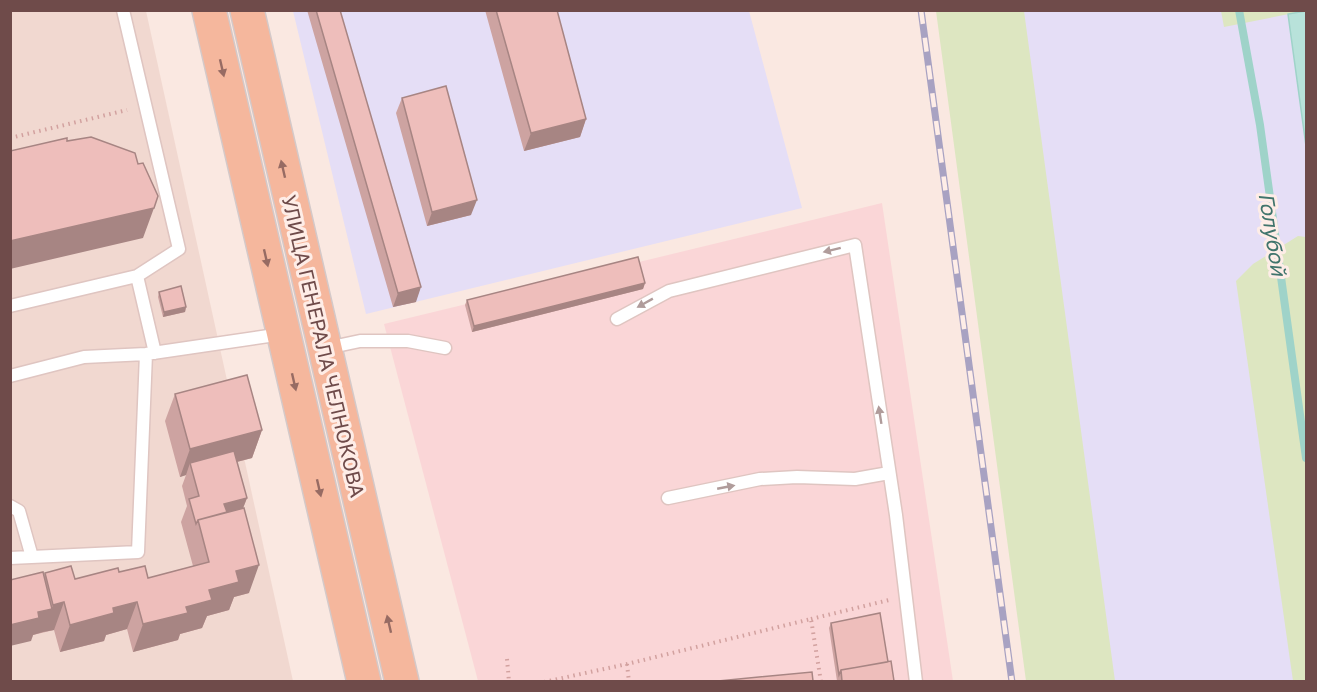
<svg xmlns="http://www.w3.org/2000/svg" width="1317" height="692" font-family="'Golos Text',sans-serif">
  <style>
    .residential { fill: #f1d8d0 }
    .commercial { fill: #fad6d7 }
    .education { fill: #e5def6 }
    .green { fill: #dde6c1 }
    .water { fill: #b8e2da; stroke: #9fd3c9; stroke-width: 1.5 }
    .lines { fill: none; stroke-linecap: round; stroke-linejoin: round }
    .stream { stroke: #9fd3c9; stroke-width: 8 }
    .service-casing { stroke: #dfc5c1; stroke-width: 15 }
    .primary-casing { stroke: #d4c9c9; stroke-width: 36 }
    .path { stroke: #d2a19f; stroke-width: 4; stroke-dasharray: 1.5 4.5; stroke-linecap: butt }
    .service { stroke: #fff; stroke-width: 12 }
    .primary { stroke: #f5b79d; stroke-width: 33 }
    .rail-casing { stroke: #a8a2c2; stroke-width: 7 }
    .rail { stroke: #feede7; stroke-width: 4.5; stroke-dasharray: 14; stroke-linecap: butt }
    .wall { fill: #cda3a1 }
    .shaded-wall { fill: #a78583 }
    .building { fill: #eebebb; stroke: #a78583; stroke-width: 1.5 }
    .oneway { fill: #976b63 }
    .oneway2 { fill: #b09c9b }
    .labels { text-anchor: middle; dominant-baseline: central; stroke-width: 6; stroke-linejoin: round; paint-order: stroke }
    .street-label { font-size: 20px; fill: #6f4b4a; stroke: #feede7 }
    .water-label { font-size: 21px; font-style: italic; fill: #40746c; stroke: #feede7 }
  </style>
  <rect width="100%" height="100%" fill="#fae8e1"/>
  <path class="residential" d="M10,11H146L293,681H11Z"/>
  <path class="commercial" d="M882,203L953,681H478L384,324Z"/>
  <path class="education" d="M293,11H749L802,208L366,314Z
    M967,11H1306V681H1067Z"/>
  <path class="green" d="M936,11H1024L1115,681H1026Z
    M1221,11V10L1304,11L1224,27Z
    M1298,236L1306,237V682L1293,681L1236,281L1253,264Z"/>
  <path class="water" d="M1306,11V146L1288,14Z"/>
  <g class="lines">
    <path class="stream" d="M1239,10L1260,125L1306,458"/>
    <g class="service-casing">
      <path id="service" d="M123,10L179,249L137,276
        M10,306L137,276L155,353
        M617,319L669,291L855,245L896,515L916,682
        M327,348L360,341H408L445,348
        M10,376L84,357L146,354L282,334
        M668,498L760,479L797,477L855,479L889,473
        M10,506L19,511L32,557
        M10,558L138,552L146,354"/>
    </g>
    <g class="primary-casing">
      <path id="primary" d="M209,10L364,682
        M247,10L402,682"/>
    </g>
    <path class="path" d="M10,138L127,110
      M811,619L889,600
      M507,659L509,682
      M627,664L629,682
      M544,682L627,664L811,619L821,682"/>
    <use href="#service" class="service"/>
    <use href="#primary" class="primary"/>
    <g class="rail-casing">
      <path id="rail" d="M921,10L1012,682"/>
    </g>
    <use href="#rail" class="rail"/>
  </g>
  <path class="wall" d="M307,10H340L416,302L393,307Z
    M485,10H557L586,119L580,137L524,151Z
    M402,98L471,215L427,226L396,113Z
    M645,283L643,289L472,332L465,305L467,300Z
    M159,292L186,307L185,312L163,317L158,297Z
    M175,394L262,430L252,458L237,462L247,498L243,508L249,593L234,597L229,610L207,616L202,628L180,634L178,640L133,652L127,629L106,635L104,641L60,652L54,630L33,635L31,641L45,573L75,579L119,572L148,578L193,566L181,522L187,506L182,486L186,475L180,477L165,421Z
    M831,623L888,662L894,681H837L829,628Z"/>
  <path class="shaded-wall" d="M586,119L580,137L524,151L531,133Z
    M477,200L471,215L427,226L432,212Z
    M154,208L143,238L10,269V241Z
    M645,283L643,289L472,332L474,326Z
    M421,287L416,302L393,307L398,293Z
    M186,307L185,312L163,317L164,312Z
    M262,430L252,458L193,473L190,463L186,475L180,477L190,449Z
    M247,498L238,521L219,539L224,504Z
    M259,565L249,593L234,597L229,610L207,616L202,628L180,634L178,640L133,652L143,624L186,607L236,571Z
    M64,602L54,630L43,632L53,605Z
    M137,602L127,629L106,635L104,641L60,652L70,625L113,608Z
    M52,609L43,632L33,635L31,641L10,646V625L38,612Z"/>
  <path class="building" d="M316,10H340L421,287L398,293Z
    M496,10H557L586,119L531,133Z
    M446,86L477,200L432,212L402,98Z
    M91,137L135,153L138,164L143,163L158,196L154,208L10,241V151L67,138V141Z
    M638,257L645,283L474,326L467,300Z
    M181,286L186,307L164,312L159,292Z
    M247,375L262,430L190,449L175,394Z
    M234,451L247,498L224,504L227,512L198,520L196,524L189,499L199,496L190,463Z
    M244,508L259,565L236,571L239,582L209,590L212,600L186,607L188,613L143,624L137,602L113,608L114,613L70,625L64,602L53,605L45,573L71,566L75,579L118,568L119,572L145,566L148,578L209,562L198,520Z
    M43,572L52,609L38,612L39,618L10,625V580Z
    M880,613L888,662L841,670L839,675L831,623Z
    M891,661L894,681H842L841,670Z
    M812,672L813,681H718Z"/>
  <defs><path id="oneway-solid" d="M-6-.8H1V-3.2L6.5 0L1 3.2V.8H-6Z" transform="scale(1.5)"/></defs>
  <g class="oneway">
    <use href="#oneway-solid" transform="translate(222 68) rotate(77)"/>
    <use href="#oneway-solid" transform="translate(283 169) rotate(-103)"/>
    <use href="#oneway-solid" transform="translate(266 258) rotate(77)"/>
    <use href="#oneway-solid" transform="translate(294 382) rotate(77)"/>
    <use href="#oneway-solid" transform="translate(319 488) rotate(77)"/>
    <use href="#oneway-solid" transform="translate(389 624) rotate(-103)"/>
  </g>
  <g class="oneway2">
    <use href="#oneway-solid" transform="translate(832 250) rotate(166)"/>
    <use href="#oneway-solid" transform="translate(645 303) rotate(151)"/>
    <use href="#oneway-solid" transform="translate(880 415) rotate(-99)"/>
    <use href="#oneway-solid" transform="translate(726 487) rotate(-11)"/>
  </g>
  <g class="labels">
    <g class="street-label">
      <text transform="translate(324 346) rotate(77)">УЛИЦА ГЕНЕРАЛА ЧЕЛНОКОВА</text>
    </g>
    <g class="water-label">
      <text transform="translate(1273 234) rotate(81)">Голубой</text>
    </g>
  </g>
  <rect width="1317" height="692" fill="none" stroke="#6f4b4a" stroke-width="24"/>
</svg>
